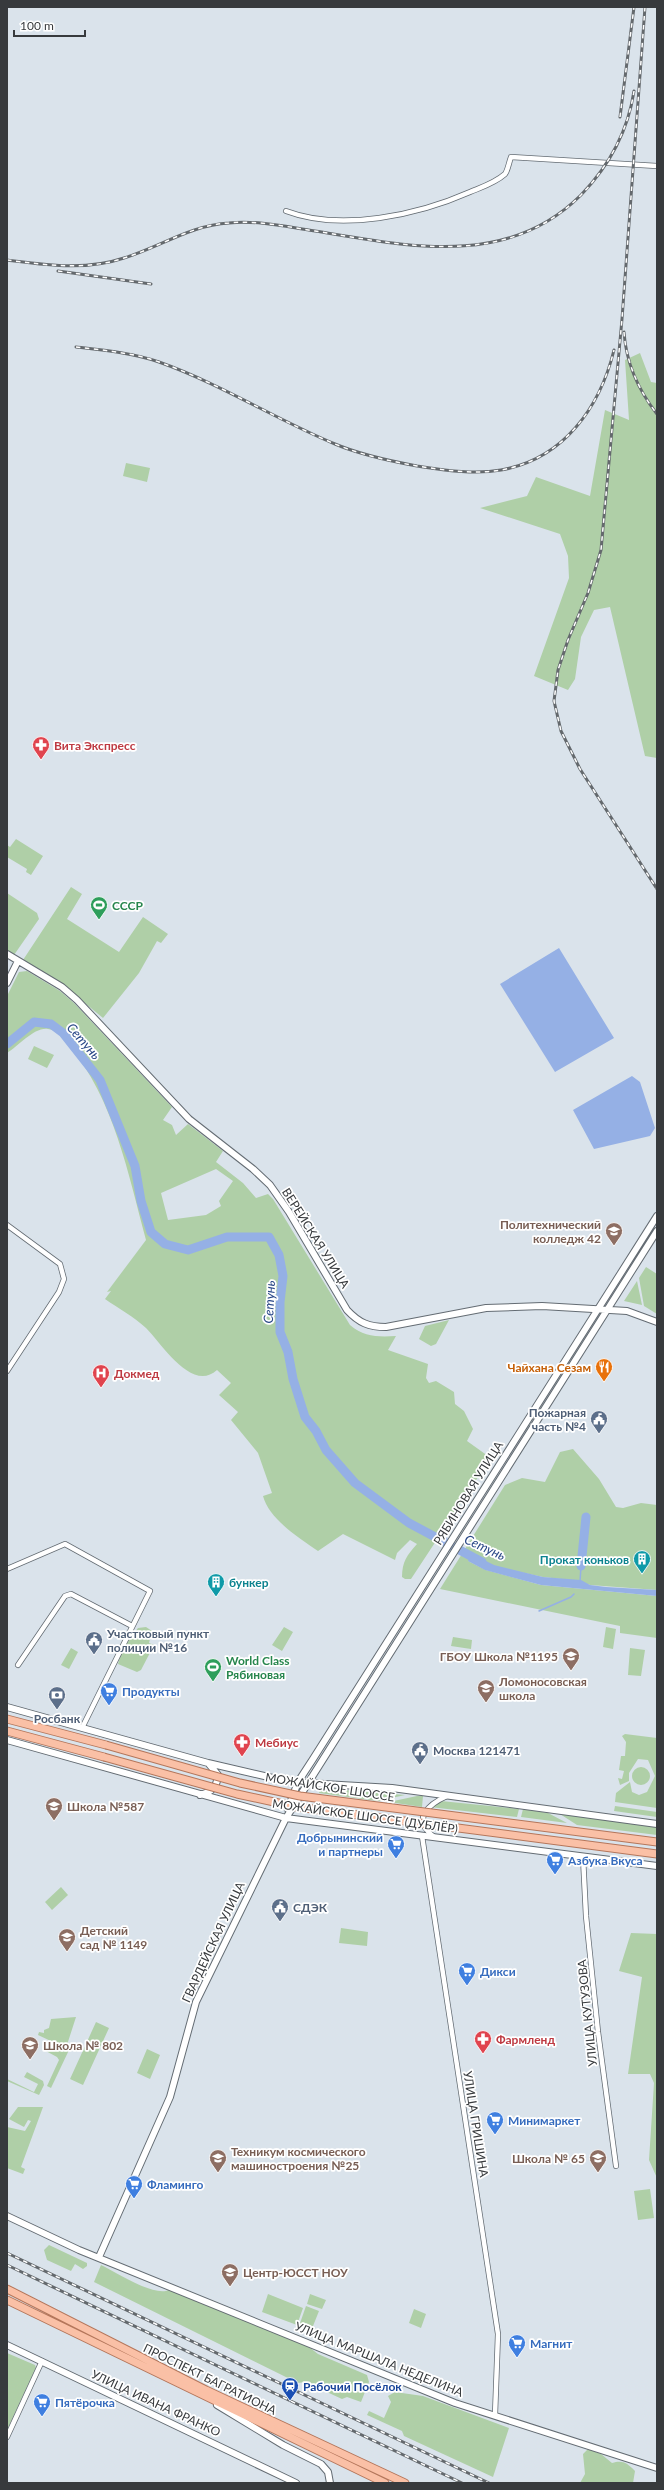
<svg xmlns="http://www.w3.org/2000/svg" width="664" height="2490" font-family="Lato,sans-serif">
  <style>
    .green { fill: #afcfa7; fill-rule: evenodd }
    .water { fill: #95b0e5 }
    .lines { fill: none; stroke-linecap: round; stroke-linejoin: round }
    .stream { stroke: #95b0e5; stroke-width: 1.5 }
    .river { stroke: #95b0e5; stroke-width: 9 }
    .street-casing { stroke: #646c73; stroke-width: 6 }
    .secondary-casing { stroke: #646c73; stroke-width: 8 }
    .primary-casing { stroke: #b4765b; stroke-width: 9 }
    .street { stroke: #fff; stroke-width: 4.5 }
    .secondary { stroke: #fff; stroke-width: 6 }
    .primary { stroke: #fac0a6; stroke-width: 7 }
    .rail-casing { stroke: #64696d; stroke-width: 3 }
    .rail { stroke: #fff; stroke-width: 1.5; stroke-dasharray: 4.5; stroke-linecap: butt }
    .primary-bridge-casing { stroke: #b4765b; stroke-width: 9; stroke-linecap: butt }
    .primary-bridge { stroke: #fac0a6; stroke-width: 7 }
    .labels { text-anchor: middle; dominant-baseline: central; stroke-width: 3.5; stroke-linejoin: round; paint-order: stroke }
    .health-label { font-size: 12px; font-weight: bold; fill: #be3a42; stroke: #fff; text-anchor: start }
    .leisure-label { font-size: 12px; font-weight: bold; fill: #27864d; stroke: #fff; text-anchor: start }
    .education-label { font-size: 12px; font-weight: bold; fill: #785e54; stroke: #fff; text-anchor: start }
    .street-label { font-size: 12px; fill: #373a3d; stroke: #fff }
    .food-label { font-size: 12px; font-weight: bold; fill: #c56008; stroke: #fff; text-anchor: end }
    .service-label { font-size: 12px; font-weight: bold; fill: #4e5e75; stroke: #fff; text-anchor: start }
    .culture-label { font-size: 12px; font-weight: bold; fill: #0d838f; stroke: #fff; text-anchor: end }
    .shop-label { font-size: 12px; font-weight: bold; fill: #366cbe; stroke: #fff; text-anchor: start }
    .transit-label { font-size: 12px; font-weight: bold; fill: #164399; stroke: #fff; text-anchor: start }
    .water-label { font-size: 13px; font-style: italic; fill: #294787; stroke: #fff }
  </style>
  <rect width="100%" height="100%" fill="#dae3eb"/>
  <path class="green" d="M640,353L651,382L657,383V758L645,756L610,607L594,610L581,637L575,679L568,690L534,676L569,578L568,556L560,534L480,508L527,496L536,477L590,496L605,410L629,420L625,360Z
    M126,463L150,468L147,482L123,476Z
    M16,839L43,856L31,875L26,872L27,869L7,857V845L10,847Z
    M71,887L82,894L67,919L119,952L143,917L168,934L161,943L157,941L139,973L103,1018L64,986L23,960Z
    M7,893L37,913L39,919L14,955L7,950Z
    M27,971L60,991L74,1003L172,1107L163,1120L172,1125L176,1135L188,1124L223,1151L216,1162L243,1183L256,1198L268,1194L273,1199L350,1325C364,1337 378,1337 396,1336L388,1350L428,1364L426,1378L429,1383L436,1381L454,1392L455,1404L464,1411L473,1429L467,1441L488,1456V1462L411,1579H405L402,1577C402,1562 407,1555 417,1544L410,1540L397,1553L395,1560L343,1534L318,1551C299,1538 269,1519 263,1496L272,1493L258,1453L231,1420L238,1412L219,1395L231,1383L217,1370C192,1393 162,1344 146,1328C134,1317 118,1308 105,1299L111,1291L107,1292L146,1240C128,1173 114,1100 69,1045C63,1038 58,1030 48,1029C34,1027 19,1046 7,1053V996L19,972ZM216,1169L233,1181L219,1201L221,1206L206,1215L168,1220L161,1193Z
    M34,1046L54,1055L47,1068L28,1059Z
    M646,1267L657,1274V1314L644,1306L639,1278Z
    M637,1281L642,1305L624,1301Z
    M449,1320L436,1344L431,1346L419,1339L425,1326Z
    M573,1449L599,1479L616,1507L623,1508L641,1503L657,1505V1590L590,1585L579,1581L543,1577L468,1561L486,1570L541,1585L657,1596V1638L620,1633V1626L440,1589L505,1485L522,1478L545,1482L560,1452Z
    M146,1627L152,1631L149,1643L154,1645L141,1670L137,1672L118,1664C121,1651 130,1638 138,1628Z
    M284,1627L293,1632L282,1651L272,1645Z
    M606,1627L616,1629L613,1649L603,1647Z
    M453,1637L472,1640L471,1649L451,1646Z
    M71,1648L78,1652L69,1669L61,1665Z
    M630,1648L645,1650L641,1676L628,1675Z
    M625,1734L657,1738V1808L615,1802L616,1793L630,1782L632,1792L639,1795L647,1792L655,1776L648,1760L638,1759L629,1773V1781L620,1785L618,1778L622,1779L624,1771L619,1770L621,1756H625L626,1742L622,1736Z
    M632 1776a9 9 0 1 1 18 0a9 9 0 1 1-18 0Z
    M320,1788L405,1795L378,1801L319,1793Z
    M417,1796H423L422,1807L389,1802Z
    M441,1801L519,1809L517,1817L430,1807Z
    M615,1806L657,1812V1817L614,1811Z
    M523,1809L548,1813L567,1823L521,1817Z
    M560,1814L657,1827V1835L577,1825Z
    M61,1887L68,1895L52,1910L45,1902Z
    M341,1928L368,1932L367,1946L339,1943Z
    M631,1933L657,1934V2178L649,2160L654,2083L650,2074H628L642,1977L619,1971Z
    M76,2017L66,2048L69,2050L51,2088L47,2086L59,2060L57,2057L44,2050L46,2046L49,2048L55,2043L38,2035L39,2032L44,2033V2030L49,2028L51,2019Z
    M96,2022L109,2028L83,2085L70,2079Z
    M147,2049L160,2055L150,2079L137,2073Z
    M27,2072L43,2081L44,2085L39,2095L7,2081V2079L34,2092L38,2084L24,2077Z
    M18,2107H43L21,2167L25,2169L23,2174L7,2168V2127L25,2131L31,2121L28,2120L24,2127L9,2119Z
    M650,2189L654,2218L638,2220L634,2191Z
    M49,2245L87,2263V2266L83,2269L75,2264L71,2271L47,2260L44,2250Z
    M101,2265C116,2272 153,2297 169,2290L309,2347L318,2354L367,2375L369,2382L361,2402L347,2397L342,2399L305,2382L298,2383L94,2282Z
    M268,2294L303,2308L297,2325L262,2312Z
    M310,2294L326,2300L322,2309L307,2304Z
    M306,2306L319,2311L311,2331L299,2326Z
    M414,2309L426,2314L421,2328L409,2323Z
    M7,2353L35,2365L36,2368L7,2430Z
    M395,2392L423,2396L509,2428L493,2477L404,2436L402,2431L367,2415L369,2411L384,2418L391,2402L388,2396Z
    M588,2449L601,2454L612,2463C623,2460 627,2463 635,2471L633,2483H580L585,2474L583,2454Z"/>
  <path class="water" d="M559,948L614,1038L555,1072L500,984Z
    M632,1076L640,1082L655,1128L650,1136L594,1149L573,1110Z
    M472,1554L494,1565L543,1577L581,1580L590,1585L606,1587L657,1590V1596L541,1585L485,1570L468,1561Z"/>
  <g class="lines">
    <path class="stream" d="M580,1582L581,1566
      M539,1611L571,1597L574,1594"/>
    <path class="river" d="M7,1044L34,1022L51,1024L63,1033L100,1080L135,1166L141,1201L151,1232L165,1244L188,1250L227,1237H269L279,1255L283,1276L280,1302V1332L288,1352L293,1379L305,1417L316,1431L326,1450L355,1483L409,1523L482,1562
      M581,1566L586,1517"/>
    <g class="street-casing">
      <path id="street" d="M286,211C341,232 418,215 470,192C482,187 495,183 505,174C508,170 509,162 511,157L657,166
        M7,1225L60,1264L64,1279L59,1292L7,1371
        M7,1569L65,1544L150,1591L82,1728
        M18,1665L65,1596L71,1594L132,1626
        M422,1836L498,2334L495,2415
        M433,1836C411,1819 429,1804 447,1796
        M583,1857L586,1916L598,2032L616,2166
        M7,2437L42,2361"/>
    </g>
    <g class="secondary-casing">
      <path id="secondary" d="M7,954L62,987L77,1000L189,1119L253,1169L270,1185L289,1212L347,1310C359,1323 369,1327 386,1327L486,1308L542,1306L627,1311L657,1322
        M7,983L18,961
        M7,1707L208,1763L277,1779L307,1783L392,1788L657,1824
        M7,1740L286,1818L657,1866
        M200,1795C212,1792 217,1787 218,1775L209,1764
        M288,1809L298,1782L313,1759L657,1216
        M7,2216L79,2250L455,2403L657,2468
        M99,2257L170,2097L196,2002L286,1818L657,1231
        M7,2345L296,2483
        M217,2405L283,2445L321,2464L328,2472L330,2483"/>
    </g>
    <g class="primary-casing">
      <path id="primary" d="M7,1719L106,1745
        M7,1731L104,1757
        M7,2289L206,2390L405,2483
        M7,2300L385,2483"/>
    </g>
    <use href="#street" class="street"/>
    <use href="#secondary" class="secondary"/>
    <use href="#primary" class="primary"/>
    <g class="rail-casing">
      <path id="rail" d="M645,7L622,319L601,550L588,593L568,640L558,670L554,701L561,731L580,769L657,889
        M620,117L634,7
        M7,260C47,265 85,271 124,258C160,247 191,225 229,223C258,220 287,227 315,231C408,246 507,269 581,195C608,167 628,131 634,91
        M58,271L151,284
        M624,332C626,362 639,391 657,414
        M76,347C103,350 134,353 159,362C221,384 275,419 335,444C361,455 390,461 417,466C444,470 474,475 501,470C564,459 600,407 614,350
        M7,2253L489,2483
        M7,2265L462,2483"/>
    </g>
    <use href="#rail" class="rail"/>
    <g class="primary-bridge-casing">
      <path id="primary-bridge" d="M106,1745L240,1783L300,1796L657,1842
        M104,1757L237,1794L297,1807L657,1854"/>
    </g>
    <use href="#primary-bridge" class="primary-bridge"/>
  </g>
  <defs>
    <g id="pharmacy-pin" transform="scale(0.9)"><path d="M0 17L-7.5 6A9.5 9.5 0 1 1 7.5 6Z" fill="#e0444e" stroke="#fff"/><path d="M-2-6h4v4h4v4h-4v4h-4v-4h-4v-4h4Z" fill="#fff"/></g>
    <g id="stadium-pin" transform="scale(0.9)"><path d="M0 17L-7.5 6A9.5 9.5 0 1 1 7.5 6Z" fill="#2e9e5b" stroke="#fff"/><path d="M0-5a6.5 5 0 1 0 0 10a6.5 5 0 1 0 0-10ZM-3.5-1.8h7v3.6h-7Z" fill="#fff"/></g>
    <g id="university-pin" transform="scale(0.9)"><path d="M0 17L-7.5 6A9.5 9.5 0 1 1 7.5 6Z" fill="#8d6e63" stroke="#fff"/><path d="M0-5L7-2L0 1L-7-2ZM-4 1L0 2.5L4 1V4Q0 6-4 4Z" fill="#fff"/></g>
    <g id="restaurant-pin" transform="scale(0.9)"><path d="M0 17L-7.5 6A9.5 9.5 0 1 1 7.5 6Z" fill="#e8710a" stroke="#fff"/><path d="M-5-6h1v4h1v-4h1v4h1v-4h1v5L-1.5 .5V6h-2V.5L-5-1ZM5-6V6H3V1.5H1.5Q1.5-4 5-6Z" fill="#fff"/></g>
    <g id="hospital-pin" transform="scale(0.9)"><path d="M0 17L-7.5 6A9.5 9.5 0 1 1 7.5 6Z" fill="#e0444e" stroke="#fff"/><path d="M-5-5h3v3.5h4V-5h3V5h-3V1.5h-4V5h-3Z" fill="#fff"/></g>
    <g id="civic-pin" transform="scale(0.9)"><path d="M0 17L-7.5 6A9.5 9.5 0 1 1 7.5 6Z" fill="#5c6f8a" stroke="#fff"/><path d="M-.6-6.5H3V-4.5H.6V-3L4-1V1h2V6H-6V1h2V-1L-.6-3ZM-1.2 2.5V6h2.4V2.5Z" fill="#fff"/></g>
    <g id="building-pin" transform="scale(0.9)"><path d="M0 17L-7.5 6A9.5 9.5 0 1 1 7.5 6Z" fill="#0f9aa8" stroke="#fff"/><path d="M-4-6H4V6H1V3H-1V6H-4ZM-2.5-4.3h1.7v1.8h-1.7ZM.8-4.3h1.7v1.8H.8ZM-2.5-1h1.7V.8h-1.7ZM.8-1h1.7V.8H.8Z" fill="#fff"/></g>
    <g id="school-pin" transform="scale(0.9)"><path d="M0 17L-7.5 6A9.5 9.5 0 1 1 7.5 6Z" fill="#8d6e63" stroke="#fff"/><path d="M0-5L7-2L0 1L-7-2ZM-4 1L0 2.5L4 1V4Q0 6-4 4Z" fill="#fff"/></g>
    <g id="supermarket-pin" transform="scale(0.9)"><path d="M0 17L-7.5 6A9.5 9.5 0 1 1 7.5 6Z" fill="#3f7fe0" stroke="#fff"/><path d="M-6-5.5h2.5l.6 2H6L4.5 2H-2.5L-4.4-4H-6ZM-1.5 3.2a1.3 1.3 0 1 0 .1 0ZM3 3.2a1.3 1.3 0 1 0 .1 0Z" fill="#fff"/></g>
    <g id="bank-pin" transform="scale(0.9)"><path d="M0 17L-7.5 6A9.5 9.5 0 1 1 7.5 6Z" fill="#5c6f8a" stroke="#fff"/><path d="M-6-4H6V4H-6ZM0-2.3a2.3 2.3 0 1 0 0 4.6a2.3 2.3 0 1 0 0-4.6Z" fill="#fff"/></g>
    <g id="station-pin" transform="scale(0.9)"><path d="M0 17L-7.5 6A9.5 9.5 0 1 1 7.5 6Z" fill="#1a4fb4" stroke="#fff"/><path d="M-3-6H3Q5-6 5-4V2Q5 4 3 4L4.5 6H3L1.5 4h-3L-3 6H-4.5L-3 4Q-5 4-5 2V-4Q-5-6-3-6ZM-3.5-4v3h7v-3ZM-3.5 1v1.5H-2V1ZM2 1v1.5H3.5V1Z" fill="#fff"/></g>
  </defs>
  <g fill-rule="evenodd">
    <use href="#pharmacy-pin" x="41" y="745"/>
    <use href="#stadium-pin" x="99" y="905"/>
    <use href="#university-pin" x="614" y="1231"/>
    <use href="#restaurant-pin" x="604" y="1367"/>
    <use href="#hospital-pin" x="101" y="1373"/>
    <use href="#civic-pin" x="599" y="1419"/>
    <use href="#building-pin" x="642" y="1559"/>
    <use href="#building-pin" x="216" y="1582"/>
    <use href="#civic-pin" x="94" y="1640"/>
    <use href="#school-pin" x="571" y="1656"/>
    <use href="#stadium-pin" x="213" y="1667"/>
    <use href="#school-pin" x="486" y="1688"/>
    <use href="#supermarket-pin" x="109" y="1691"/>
    <use href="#bank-pin" x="57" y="1695"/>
    <use href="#pharmacy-pin" x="242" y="1742"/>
    <use href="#civic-pin" x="420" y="1750"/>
    <use href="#school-pin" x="54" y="1806"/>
    <use href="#supermarket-pin" x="396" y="1844"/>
    <use href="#supermarket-pin" x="555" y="1860"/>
    <use href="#civic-pin" x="280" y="1907"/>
    <use href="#school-pin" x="67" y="1937"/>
    <use href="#supermarket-pin" x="467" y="1971"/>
    <use href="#pharmacy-pin" x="483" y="2039"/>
    <use href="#school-pin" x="30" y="2045"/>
    <use href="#supermarket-pin" x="495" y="2120"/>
    <use href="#university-pin" x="218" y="2158"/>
    <use href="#school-pin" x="598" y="2158"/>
    <use href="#supermarket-pin" x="134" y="2184"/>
    <use href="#school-pin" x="230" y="2272"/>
    <use href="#supermarket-pin" x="517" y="2343"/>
    <use href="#station-pin" x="290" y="2386"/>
    <use href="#supermarket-pin" x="42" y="2402"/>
  </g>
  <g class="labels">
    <g class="health-label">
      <text x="54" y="745">Вита Экспресс</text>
      <text x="114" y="1373">Докмед</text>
      <text x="255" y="1742">Мебиус</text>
      <text x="496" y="2039">Фармленд</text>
    </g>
    <g class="leisure-label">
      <text x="112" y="905">СССР</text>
      <text x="226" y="1660">World Class<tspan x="226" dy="14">Рябиновая</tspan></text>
    </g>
    <g class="education-label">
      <text x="601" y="1224" text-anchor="end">Политехнический<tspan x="601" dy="14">колледж 42</tspan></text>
      <text x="558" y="1656" text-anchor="end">ГБОУ Школа №1195</text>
      <text x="499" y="1681">Ломоносовская<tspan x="499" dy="14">школа</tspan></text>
      <text x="67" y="1806">Школа №587</text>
      <text x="80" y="1930">Детский<tspan x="80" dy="14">сад № 1149</tspan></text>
      <text x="43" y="2045">Школа № 802</text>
      <text x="231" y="2151">Техникум космического<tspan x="231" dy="14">машиностроения №25</tspan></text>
      <text x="585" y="2158" text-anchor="end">Школа № 65</text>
      <text x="243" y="2272">Центр-ЮССТ НОУ</text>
    </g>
    <g class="street-label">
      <text transform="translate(316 1238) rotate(58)">ВЕРЕЙСКАЯ УЛИЦА</text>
      <text transform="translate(468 1493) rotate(-58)">РЯБИНОВАЯ УЛИЦА</text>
      <text transform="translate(330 1787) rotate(9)">МОЖАЙСКОЕ ШОССЕ</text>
      <text transform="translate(365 1816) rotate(8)">МОЖАЙСКОЕ ШОССЕ (ДУБЛЁР)</text>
      <text transform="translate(213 1942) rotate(-65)">ГВАРДЕЙСКАЯ УЛИЦА</text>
      <text transform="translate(587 2013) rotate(-96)">УЛИЦА КУТУЗОВА</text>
      <text transform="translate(476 2124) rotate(81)">УЛИЦА ГРИШИНА</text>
      <text transform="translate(379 2359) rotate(22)">УЛИЦА МАРШАЛА НЕДЕЛИНА</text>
      <text transform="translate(210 2379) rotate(26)">ПРОСПЕКТ БАГРАТИОНА</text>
      <text transform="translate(156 2403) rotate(25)">УЛИЦА ИВАНА ФРАНКО</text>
    </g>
    <g class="food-label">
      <text x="591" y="1367">Чайхана Сезам</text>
    </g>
    <g class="service-label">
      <text x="586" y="1412" text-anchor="end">Пожарная<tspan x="586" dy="14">часть №4</tspan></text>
      <text x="107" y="1633">Участковый пункт<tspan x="107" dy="14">полиции №16</tspan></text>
      <text x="57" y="1718" text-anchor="middle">Росбанк</text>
      <text x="433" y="1750">Москва 121471</text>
      <text x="293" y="1907">СДЭК</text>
    </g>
    <g class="culture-label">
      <text x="629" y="1559">Прокат коньков</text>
      <text x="229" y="1582" text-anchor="start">бункер</text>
    </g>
    <g class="shop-label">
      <text x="122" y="1691">Продукты</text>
      <text x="383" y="1837" text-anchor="end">Добрынинский<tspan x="383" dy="14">и партнеры</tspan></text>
      <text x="568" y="1860">Азбука Вкуса</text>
      <text x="480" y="1971">Дикси</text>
      <text x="508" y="2120">Минимаркет</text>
      <text x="147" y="2184">Фламинго</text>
      <text x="530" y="2343">Магнит</text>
      <text x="55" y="2402">Пятёрочка</text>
    </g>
    <g class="transit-label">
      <text x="303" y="2386">Рабочий Посёлок</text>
    </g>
    <g class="water-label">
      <text transform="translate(84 1041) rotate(49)">Сетунь</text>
      <text transform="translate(269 1302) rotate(-87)">Сетунь</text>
      <text transform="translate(485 1547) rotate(25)">Сетунь</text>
    </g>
  </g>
  <rect width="664" height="2490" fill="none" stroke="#373a3d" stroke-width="16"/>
  <path d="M14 30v6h71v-6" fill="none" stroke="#373a3d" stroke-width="2"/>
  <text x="20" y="30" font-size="12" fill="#373a3d" stroke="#ffffff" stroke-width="3" paint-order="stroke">100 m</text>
</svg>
